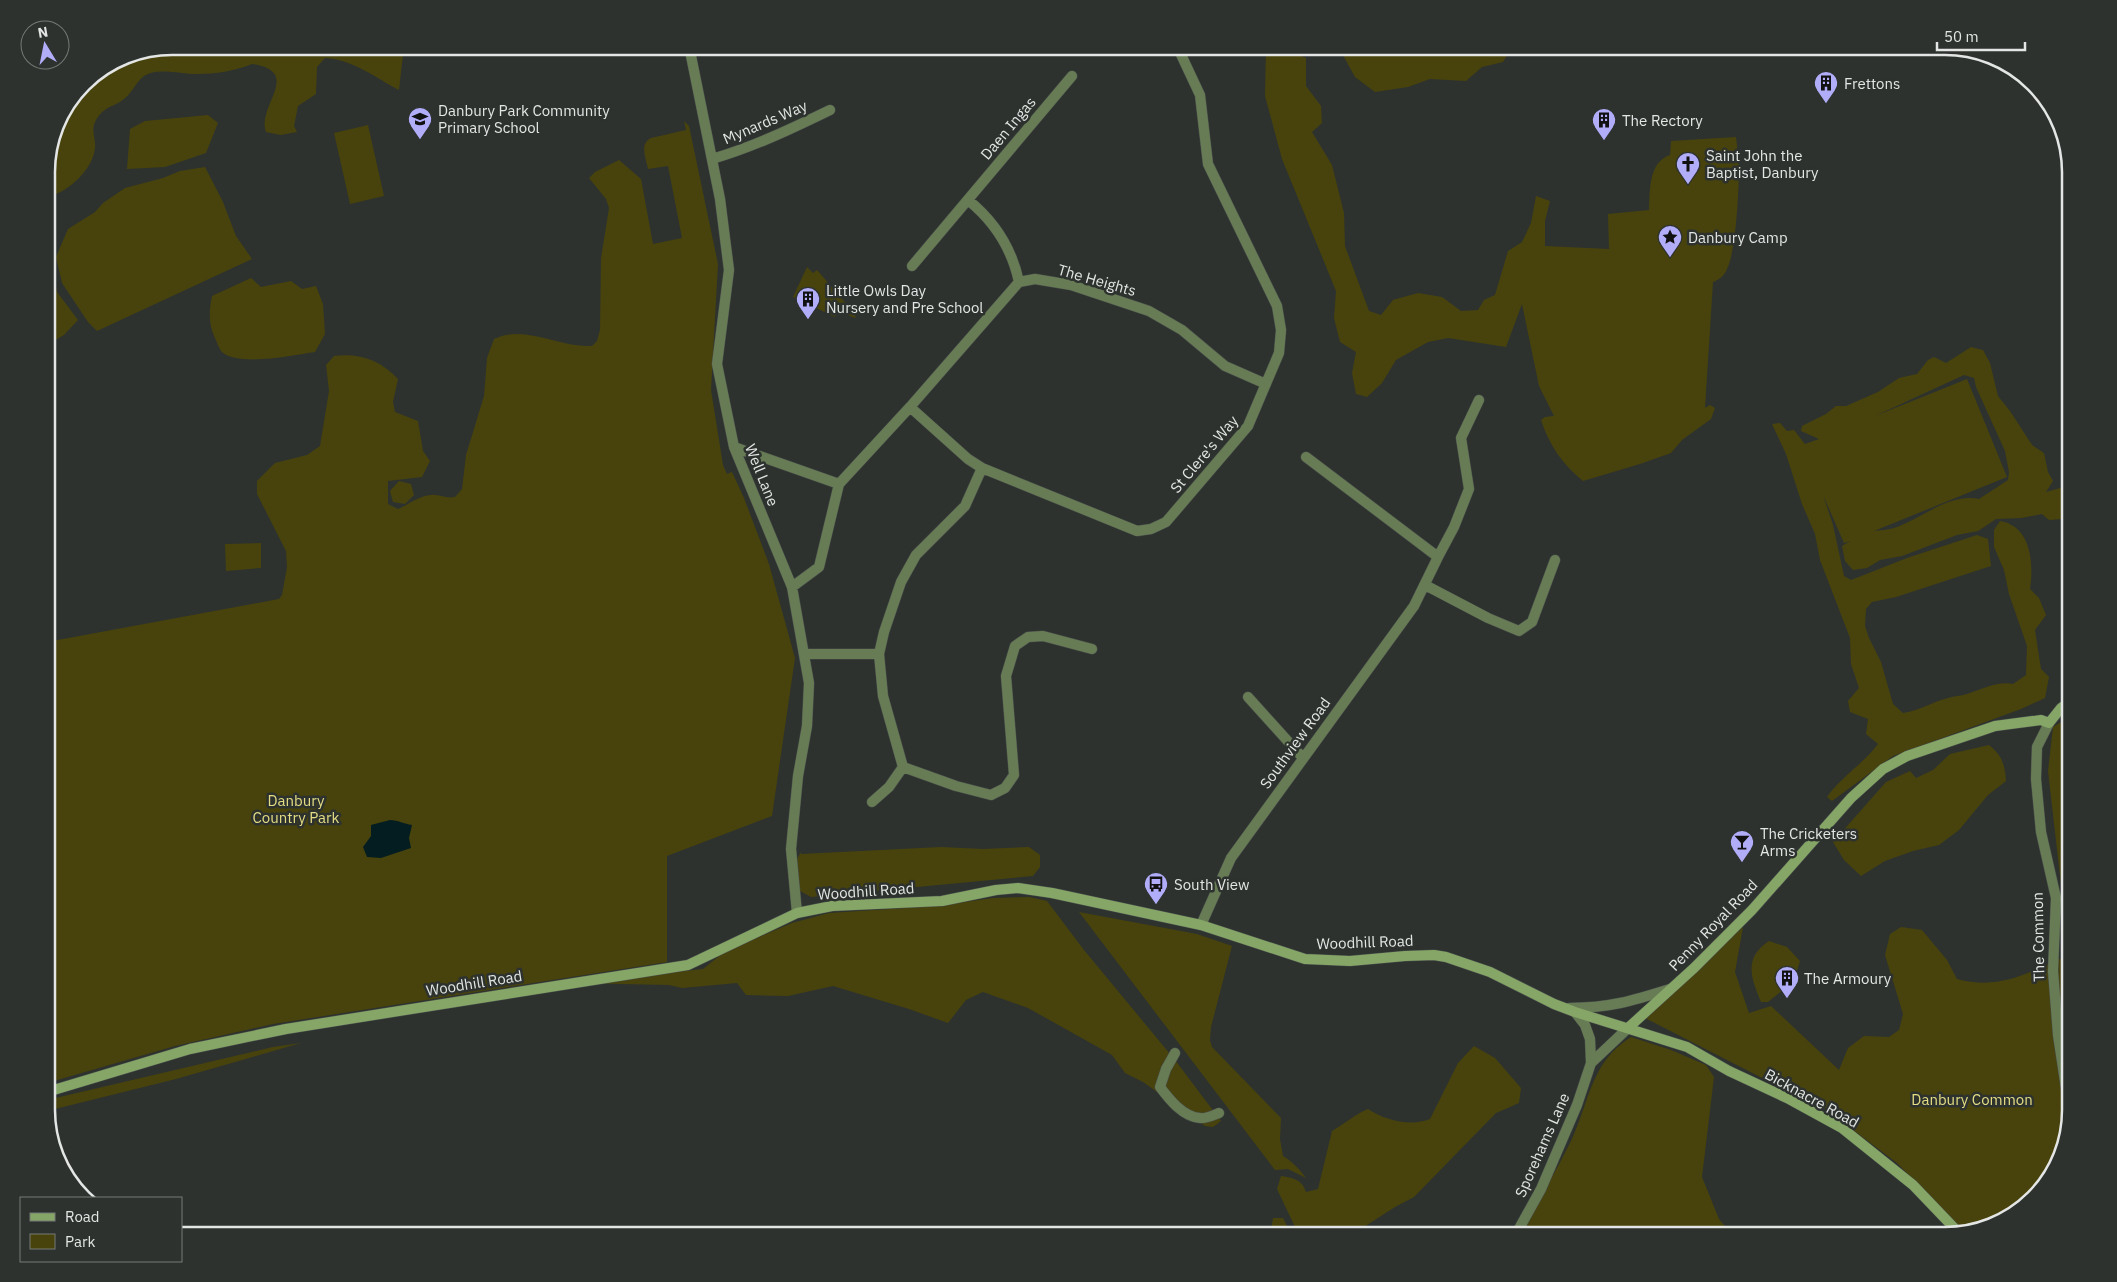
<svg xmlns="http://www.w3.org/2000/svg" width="2117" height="1282" font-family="'IBM Plex Sans',sans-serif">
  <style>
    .green { fill: #48430c; fill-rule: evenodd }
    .water { fill: #031d21 }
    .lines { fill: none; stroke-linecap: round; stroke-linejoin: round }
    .street-casing { stroke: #4a4f4c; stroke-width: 11 }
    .secondary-casing { stroke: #4a4f4c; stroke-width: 11 }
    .street { stroke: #677c54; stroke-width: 10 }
    .secondary { stroke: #85a666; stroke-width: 10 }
    .labels { text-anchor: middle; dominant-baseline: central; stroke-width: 5; stroke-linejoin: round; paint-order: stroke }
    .poi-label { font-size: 15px; fill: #e3e6e4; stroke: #2d322f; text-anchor: start }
    .street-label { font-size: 15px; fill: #e3e6e4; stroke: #2d322f }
    .park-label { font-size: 15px; fill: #e4dd83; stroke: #2d322f }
    .rim { fill: none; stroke: #e3e6e4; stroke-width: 2.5 }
  </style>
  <rect width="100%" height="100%" fill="#2d322f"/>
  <path class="green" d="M260,46H404L399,90C376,78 352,59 325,58L317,67L316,94L298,106L294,126L297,132L281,135L266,132C256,106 304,72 252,64C234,71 216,74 196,74C181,74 157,67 144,76C136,82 132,93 124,99C113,108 104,105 95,122C91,131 96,139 95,148C93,169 70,190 51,196L47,215V164L56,124L83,83L114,63L129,60L171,54Z
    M1266,46H1298L1297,54L1306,58V86L1321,106L1322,123L1312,132L1332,165L1344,213L1345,246L1369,311L1381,315L1393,300L1418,293L1442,297L1461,311L1478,310L1484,300L1495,295L1508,251L1522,242L1531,223L1536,196L1550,201L1545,221V246L1609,249L1608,214L1649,210C1650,192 1648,162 1670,155L1671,141L1736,137C1737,147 1739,158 1739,168C1739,189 1736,252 1727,269C1724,276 1719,280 1713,282L1705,408L1710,405L1715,408L1711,419L1682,440L1671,453L1640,464L1583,481C1563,465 1549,445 1541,420L1545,417L1554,416L1539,386L1522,304L1506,347L1448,338L1428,342L1396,360L1382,383L1367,397L1356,394L1352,373L1356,352L1340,342L1334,318L1336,291L1282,159L1265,96Z
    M1338,46H1509V52L1503,62L1482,67L1466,81L1430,79L1408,87L1375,92L1355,77Z
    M208,115L218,123L206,153L165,167L127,169L130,129L145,121Z
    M684,121L689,126L718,264L711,390L723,465L727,474L732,472L744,498L769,564L795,658L772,816L667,856V962L273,1024L175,1046L47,1083V642L279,599L282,595L287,567L286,551L257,494V481L275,463L307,455L320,446L329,391L326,365L334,356C360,353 380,360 398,379L393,402L395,412L418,421L423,451L430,461L422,477L388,481V504L398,509C408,505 420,495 431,495C440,494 445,499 455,497L462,489L466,455L484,396L487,358L494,339C525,324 559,348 592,346L597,341L600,330L601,258L609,208L606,199L589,178L595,172L619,160L641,179L653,244L682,238L668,166L648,169C646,158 639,144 651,138L686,130Z
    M368,125L384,196L350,204L334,133Z
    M205,167L223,202L236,236L252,259L97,331L88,322L62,283L56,257L68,229L95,212L103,203L125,188L163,178L180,171Z
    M47,259L52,268L57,292L78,320L64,335L47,345Z
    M807,267L813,273L817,270L856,315L855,318L838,311L835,317L806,303L807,299L797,295L795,298L793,297Z
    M251,278L261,287L291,281L302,289L316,286L323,304L325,334L315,352C294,355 239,367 222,352C219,349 217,342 215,338C208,323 209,311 212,296Z
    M1971,347L1983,350L1990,363L1998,396L2010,411L2032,445L2044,453L2048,472L2053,481L2046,492L2071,485V507L2063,519L2049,520L2042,514L2021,518L1996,519L1978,531L1957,535L1902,556L1880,560L1867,568L1853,570L1845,561L1842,546L1850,541L1844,543L1823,495L1833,525L1844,576L1851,580L1907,558L1977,535L1988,539L1991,566L1896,597L1872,602L1866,609L1865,626L1869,638L1881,662L1893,704L1903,713C1921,710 1932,702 1948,698C1954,696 1961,696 1967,694C1983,689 1997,681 2013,684L2026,675L2027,646L2009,594L2004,570L1994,547V530L2000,521C2031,526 2034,563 2030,589L2039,598L2046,615L2035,630L2041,669L2049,677L2045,698L2021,709L1893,756L1832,801L1827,797C1841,777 1863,764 1878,744L1866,734L1868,719L1850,712L1848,701L1859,688L1851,664L1850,638L1820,560L1815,534L1802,504L1786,454L1772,424L1780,423L1787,431L1794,430L1805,444L1819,439L1801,431L1802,426L1826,414L1836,406H1846L1878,392L1899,378L1917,374L1928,360L1934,357L1946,363ZM1964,375L1974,378L1976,387L2005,451L2009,472L2008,480L1979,499C1949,493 1921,519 1894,528C1887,530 1880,530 1874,531L2007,477L1967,379L1875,416Z
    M399,481L411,484L414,495L405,504L393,502L390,491Z
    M261,543V568L226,571L225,544Z
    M2071,716V1110L2054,1173L2008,1219L1964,1231L1897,1163L1816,1102L1768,1081L1645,1018L1743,927L1735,972L1749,1013L1771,1006L1839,1070L1848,1048L1864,1036L1889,1037L1899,1030L1903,1014L1885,955L1890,934L1901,927L1922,930L1947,960L1957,979C1999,990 2025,974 2063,958L2065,919L2048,771L2053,727Z
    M1989,745C2002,755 2005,765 2006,781L1988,795L1959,830L1939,845L1913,851L1885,861L1861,876L1844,860L1833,842L1886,782L1910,771L1916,778L1933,770L1950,754Z
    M941,847L983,849L1029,847L1040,855V867L1033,876L811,897L800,891L797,859L801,852V854Z
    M1029,897L1047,901L1084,950L1175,1060L1221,1121L1213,1127L1205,1126L1143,1082L1125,1073L1112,1055L1028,1008L983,992L966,1000L948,1023L909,1009L833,986L788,996L746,995L737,983L682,988L669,985L572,983L703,969L723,953L745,943L792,923L829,913L936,906L993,898Z
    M1079,912L1197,934L1232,946L1211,1027L1210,1040L1212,1047L1281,1118L1280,1139L1283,1156C1293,1162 1300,1170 1306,1178L1288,1169L1275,1170Z
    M1769,941L1787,947L1800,961L1794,981L1768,1002H1761C1751,978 1743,958 1769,941Z
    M1631,1037L1671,1050L1706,1065L1714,1077L1702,1177L1719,1219L1728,1230V1236H1520C1537,1204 1555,1173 1571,1141C1590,1101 1590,1063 1631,1037Z
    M301,1043L176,1079L47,1111V1100L273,1047Z
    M1474,1046L1495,1058L1521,1088L1519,1103L1496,1113L1414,1197L1395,1207L1350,1236H1303L1295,1227L1277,1189L1281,1176C1293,1178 1302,1179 1306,1192L1318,1189L1332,1131C1344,1124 1356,1114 1368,1109C1384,1120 1411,1127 1430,1119L1458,1063Z
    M1273,1218H1283L1292,1236H1270Z"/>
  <path class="water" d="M390,820C398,820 404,824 412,825L409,838L411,848L381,858L367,857L363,847L371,836V825Z"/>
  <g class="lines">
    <g class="street-casing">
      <path id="street" d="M689,46L720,199L729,270L717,364L734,447L792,587L809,683L807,726L798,776L791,849L797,913
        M712,159C753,147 791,129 830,110
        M968,200C994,221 1012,249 1019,282
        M912,266L1072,76
        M910,407L968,459L982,468L1137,531L1151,529L1166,522L1248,426L1279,353L1281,330L1277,306L1208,164L1200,95L1177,46
        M734,447L839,484
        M1438,557L1454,527L1469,489L1461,438L1479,400
        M1425,585L1488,618L1519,631L1532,622L1555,560
        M792,587L819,567L839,484L910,407L1019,282L1035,279L1071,285L1149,311L1182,330L1225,366L1266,384
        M804,654H879
        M1248,697L1303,758
        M2049,723L2037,747L2036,779L2041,832L2056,898L2053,971L2058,1035L2069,1108L2067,1124
        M903,767L956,786L991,795L1005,788L1014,775L1006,676L1015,646L1028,637L1043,636L1092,649
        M872,802L889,787L903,767L883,696L879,654L884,632L901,582L916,555L965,506L982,468
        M1201,925L1231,858L1414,606L1438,557L1306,457
        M1569,1008C1609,1008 1632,1001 1670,989
        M1175,1053L1166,1069L1160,1087C1169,1099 1183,1117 1200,1118C1206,1119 1214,1115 1219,1113
        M1591,1063L1628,1028
        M1515,1236L1541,1189L1577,1105L1591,1063L1590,1039L1585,1025L1575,1012"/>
    </g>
    <g class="secondary-casing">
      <path id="secondary" d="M1628,1028L1694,968L1752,910L1851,798L1883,769L1907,756L1995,726L2041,720L2049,723L2061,708L2071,701
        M47,1092L190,1049L286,1029L688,965L797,913L832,906L942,901L996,890L1018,888L1052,893L1201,925L1305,959L1350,961L1405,956L1434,955L1446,957L1490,972L1554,1004L1575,1012L1687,1047L1729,1071L1789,1099L1842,1128L1913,1185L1958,1232"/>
    </g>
    <use href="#street" class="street"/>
    <use href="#secondary" class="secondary"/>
  </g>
  <defs>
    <g id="building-pin" transform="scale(1.25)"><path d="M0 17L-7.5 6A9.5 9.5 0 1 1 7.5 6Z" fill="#b2adf9" stroke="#2d322f"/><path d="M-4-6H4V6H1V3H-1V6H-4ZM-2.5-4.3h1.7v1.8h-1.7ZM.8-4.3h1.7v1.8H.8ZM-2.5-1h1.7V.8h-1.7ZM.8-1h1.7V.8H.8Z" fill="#111"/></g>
    <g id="school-pin" transform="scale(1.25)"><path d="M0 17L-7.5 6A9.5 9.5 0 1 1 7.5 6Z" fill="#b2adf9" stroke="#2d322f"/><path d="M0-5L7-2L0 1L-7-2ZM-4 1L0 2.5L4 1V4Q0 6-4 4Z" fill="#111"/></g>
    <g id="church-pin" transform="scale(1.25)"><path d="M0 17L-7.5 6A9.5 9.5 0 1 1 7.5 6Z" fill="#b2adf9" stroke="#2d322f"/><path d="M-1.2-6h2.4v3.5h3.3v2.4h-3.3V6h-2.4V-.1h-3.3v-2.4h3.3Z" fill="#111"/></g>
    <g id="sight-pin" transform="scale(1.25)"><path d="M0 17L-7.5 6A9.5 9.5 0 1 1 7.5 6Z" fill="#b2adf9" stroke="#2d322f"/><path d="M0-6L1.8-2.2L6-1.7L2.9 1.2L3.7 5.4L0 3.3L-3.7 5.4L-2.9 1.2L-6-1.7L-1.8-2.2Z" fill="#111"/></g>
    <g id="bar-pin" transform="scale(1.25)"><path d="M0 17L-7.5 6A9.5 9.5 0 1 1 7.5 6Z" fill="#b2adf9" stroke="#2d322f"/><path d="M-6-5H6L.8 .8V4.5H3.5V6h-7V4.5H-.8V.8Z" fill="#111"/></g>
    <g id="bus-pin" transform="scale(1.25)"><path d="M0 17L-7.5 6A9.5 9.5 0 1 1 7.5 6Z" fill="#b2adf9" stroke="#2d322f"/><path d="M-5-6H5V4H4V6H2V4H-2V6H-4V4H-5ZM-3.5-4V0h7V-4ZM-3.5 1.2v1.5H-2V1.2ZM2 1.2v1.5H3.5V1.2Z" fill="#111"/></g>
  </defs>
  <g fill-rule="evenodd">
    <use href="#building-pin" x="1826" y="83"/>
    <use href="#school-pin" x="420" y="119"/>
    <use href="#building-pin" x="1604" y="120"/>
    <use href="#church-pin" x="1688" y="164"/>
    <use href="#sight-pin" x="1670" y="237"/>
    <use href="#building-pin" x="808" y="299"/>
    <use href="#bar-pin" x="1742" y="842"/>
    <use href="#bus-pin" x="1156" y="884"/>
    <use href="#building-pin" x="1787" y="978"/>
  </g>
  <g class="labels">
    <g class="poi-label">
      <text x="1844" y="83">Frettons</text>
      <text x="438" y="110">Danbury Park Community<tspan x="438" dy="17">Primary School</tspan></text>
      <text x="1622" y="120">The Rectory</text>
      <text x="1706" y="155">Saint John the<tspan x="1706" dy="17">Baptist, Danbury</tspan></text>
      <text x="1688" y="237">Danbury Camp</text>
      <text x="826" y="290">Little Owls Day<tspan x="826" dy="17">Nursery and Pre School</tspan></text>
      <text x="1760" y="833">The Cricketers<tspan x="1760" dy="17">Arms</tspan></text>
      <text x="1174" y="884">South View</text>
      <text x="1804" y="978">The Armoury</text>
    </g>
    <g class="street-label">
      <text transform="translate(765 122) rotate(-23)">Mynards Way</text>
      <text transform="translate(1008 128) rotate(-50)">Daen Ingas</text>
      <text transform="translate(1097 280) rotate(16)">The Heights</text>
      <text transform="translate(1204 454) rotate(-50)">St Clere's Way</text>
      <text transform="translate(762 475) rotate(68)">Well Lane</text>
      <text transform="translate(1295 743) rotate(-54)">Southview Road</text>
      <text transform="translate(866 891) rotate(-4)">Woodhill Road</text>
      <text transform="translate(1713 925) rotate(-46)">Penny Royal Road</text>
      <text transform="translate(2038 937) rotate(-91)">The Common</text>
      <text transform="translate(1365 942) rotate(-2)">Woodhill Road</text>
      <text transform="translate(474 983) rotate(-9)">Woodhill Road</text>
      <text transform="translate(1812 1098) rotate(29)">Bicknacre Road</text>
      <text transform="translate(1542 1145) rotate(-66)">Sporehams Lane</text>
    </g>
    <g class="park-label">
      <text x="296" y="800">Danbury<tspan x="296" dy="17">Country Park</tspan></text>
      <text x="1972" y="1099">Danbury Common</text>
    </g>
  </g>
  <path d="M0 0H2117V1282H0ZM172 55H1945A117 117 0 0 1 2062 172V1110A117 117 0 0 1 1945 1227H172A117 117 0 0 1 55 1110V172A117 117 0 0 1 172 55Z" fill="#2d322f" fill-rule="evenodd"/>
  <path class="rim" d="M172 55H1945A117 117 0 0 1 2062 172V1110A117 117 0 0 1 1945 1227H172A117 117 0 0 1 55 1110V172A117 117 0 0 1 172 55Z"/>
  <rect x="20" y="1197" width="162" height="65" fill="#2d322f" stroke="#767a77"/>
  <rect x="30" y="1213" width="25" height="8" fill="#85a666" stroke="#767a77"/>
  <text x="65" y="1222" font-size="15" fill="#e3e6e4">Road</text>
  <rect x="30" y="1234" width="25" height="15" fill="#48430c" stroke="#767a77"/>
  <text x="65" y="1247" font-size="15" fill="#e3e6e4">Park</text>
  <g transform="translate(45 45) rotate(350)"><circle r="24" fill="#2d322f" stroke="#767a77"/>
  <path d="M0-4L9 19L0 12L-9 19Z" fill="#b2adf9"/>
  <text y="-8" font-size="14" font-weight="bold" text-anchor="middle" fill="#e3e6e4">N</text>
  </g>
  <path d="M1937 42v8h88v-8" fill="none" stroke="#e3e6e4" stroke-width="2.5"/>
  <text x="1944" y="42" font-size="15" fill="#e3e6e4" stroke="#2d322f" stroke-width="4" paint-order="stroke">50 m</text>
</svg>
